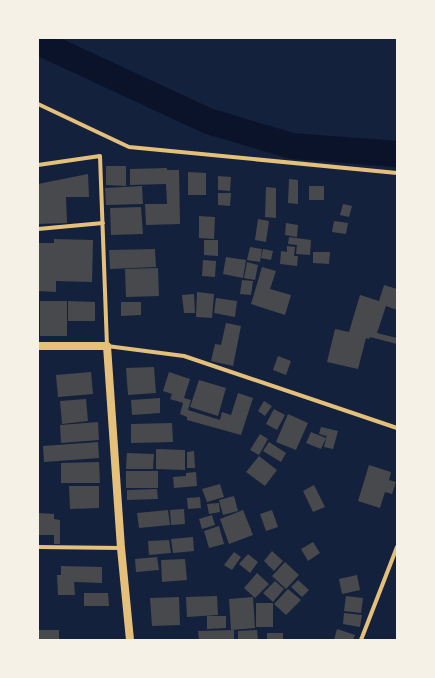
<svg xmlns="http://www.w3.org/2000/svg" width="435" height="678" font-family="'Work Sans',sans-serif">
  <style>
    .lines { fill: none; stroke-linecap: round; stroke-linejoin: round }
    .river { stroke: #0b132b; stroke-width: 26 }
    .building { fill: #48494c }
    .minor { stroke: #e5c07b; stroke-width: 4 }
    .secondary { stroke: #e5c07b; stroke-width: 8 }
  </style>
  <rect width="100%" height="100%" fill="#14213d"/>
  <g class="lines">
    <path class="river" d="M38,42L208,121L292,146L397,154"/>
  </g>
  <path class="building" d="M106,166H126V186L106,185Z
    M167,168V170H179L180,224L146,225L145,204H167L166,184L130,185V169Z
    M188,172L206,173V195H188Z
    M88,174L89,197H66L67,223L38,224V184Z
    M218,176L231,177L230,191L218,190Z
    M289,179L298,180V204L288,203Z
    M142,186L143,204L106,205L105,188Z
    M309,186H324V200H309Z
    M266,187L276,188V218L265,217Z
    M218,193H231L230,206L218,205Z
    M343,204L352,206L349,217L340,215Z
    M141,207L143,234L111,235L110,208Z
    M199,216L215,217L214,239L199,238Z
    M258,219L269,221L266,242L255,240Z
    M334,221L348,223L346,234L332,232Z
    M286,223L298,225L297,237L285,235Z
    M289,237L311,240L310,255L296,254L297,245L288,244Z
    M54,239L93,240L92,282L56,281V292L38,291V243H54Z
    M204,240H218V256L204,255Z
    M287,246L295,247L294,256H298L297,266L280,264L281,251L287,252Z
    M250,247L262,249L260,262L247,260Z
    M155,249L156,267L110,269L109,250Z
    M263,249L273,251L271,260L261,258Z
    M313,252H330L329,264L313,263Z
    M226,257L246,260L243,278L223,274Z
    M203,260L216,261L215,277L202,276Z
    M247,262L258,265L255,280L244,278Z
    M262,267L276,271L270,289L291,295L285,315L251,304Z
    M158,268L159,296L126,297L125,269Z
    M242,280L253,281L251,295L240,294Z
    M384,285L397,289V310L386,306L377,333L397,338V344L370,337L369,339L366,338L358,369L327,362L335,329L349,332L360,295L379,301Z
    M197,292L214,294L212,318L196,317Z
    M194,294L195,313H184L182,295Z
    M216,298L237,301L235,317L214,313Z
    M40,301H67V336H40Z
    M68,301L95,302V321H68Z
    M121,302H141V315L121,316Z
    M226,323L241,326L233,366L211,361L215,344L221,345Z
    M278,356L291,361L286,375L273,370Z
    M154,367L156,393L128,395L126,368Z
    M91,372L93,394L58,397L56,375Z
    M169,372L190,379L184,398L191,400L188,410L220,420L222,412L231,415L238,393L253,398L241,435L187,420V417L180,414L183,403L170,399L172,394L163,391Z
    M199,380L226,388L218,416L190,407Z
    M160,398V413L132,415L131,400Z
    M86,399L88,421L62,424L60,401Z
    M264,401L272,406L265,416L258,411Z
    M274,409L285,415L277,430L266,424Z
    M288,414L308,423L296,450L276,442Z
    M98,422L99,440L61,443L60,425Z
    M172,423L173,442L131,443V424Z
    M321,427L338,431L333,449L324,447L327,434L326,436L319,434Z
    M311,432L326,438L321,449L306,443Z
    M260,434L268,439L259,455L250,450Z
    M98,442L99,458L44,462L43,446Z
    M269,442L286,453L281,462L263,451Z
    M156,449L185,450V470L156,469Z
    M194,451L195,468H187V452Z
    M127,453L154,454L153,469H126Z
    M259,456L277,470L265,486L246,472Z
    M99,462L100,483H61V463Z
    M369,465L391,472L389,480L396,482L392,494L385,492L380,508L358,501Z
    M126,471H158V488H126Z
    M196,472L197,486L174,488L173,477L186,476V473Z
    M220,484L224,497L207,502L202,489Z
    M314,485L325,507L313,512L303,491Z
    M69,486H99V508L70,509Z
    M157,489L158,499L127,500V490Z
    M234,496L238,511L223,515L219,500Z
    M200,497L201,508L188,509L187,498Z
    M219,503L220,512L209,514L207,504Z
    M184,509L185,524L171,525L170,510Z
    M168,510L170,525L139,528L137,513Z
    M243,510L253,535L229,544L220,519Z
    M272,510L278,527L266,531L260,514Z
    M38,513L54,514V519L60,520V544H54V535H38Z
    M212,515L215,525L202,529L199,519Z
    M219,526L224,544L209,548L204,531Z
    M193,537L194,551L173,553L171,539Z
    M169,540L171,553L149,555L148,541Z
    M313,542L320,553L308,561L301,549Z
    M272,551L283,561L274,571L264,561Z
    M234,552L241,557L232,570L224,565Z
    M248,554L258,562L250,573L239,564Z
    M157,557L159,570L136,572L135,559Z
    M185,559L187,580L162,582L161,560Z
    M285,562L299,575L286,589L272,576Z
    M61,566L102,567V583L74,582L75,595H58L57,575H61Z
    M257,573L269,584L255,598L244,588Z
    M357,575L360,590L342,594L339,579Z
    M298,580L309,590L302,597L291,587Z
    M275,581L284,589L273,602L263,593Z
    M288,589L301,600L286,615L274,604Z
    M84,593H108L109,606H84Z
    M217,596L218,615L187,617L186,597Z
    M346,596L363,598L361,613L344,611Z
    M179,597L180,625L152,626L150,598Z
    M253,597L255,628L231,630L229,599Z
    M256,603H273V627H256Z
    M344,613L362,615L360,627L343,624Z
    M207,616H226V628L207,629Z
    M337,629L355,635L353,640H334Z
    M38,630H59V640H38Z
    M234,630V640H199L198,631Z
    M257,630L258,640H238V631Z
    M267,633H283V640H267Z"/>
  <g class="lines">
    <path class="minor" d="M38,104L129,147L397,173
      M38,165L100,156L107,346L184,356L397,428
      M38,229L103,223
      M38,547L121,548
      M361,640L397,547"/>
    <path class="secondary" d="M38,346H107L121,548L130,640"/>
  </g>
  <rect width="435" height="678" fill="none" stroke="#f6f1e7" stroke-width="78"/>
</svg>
